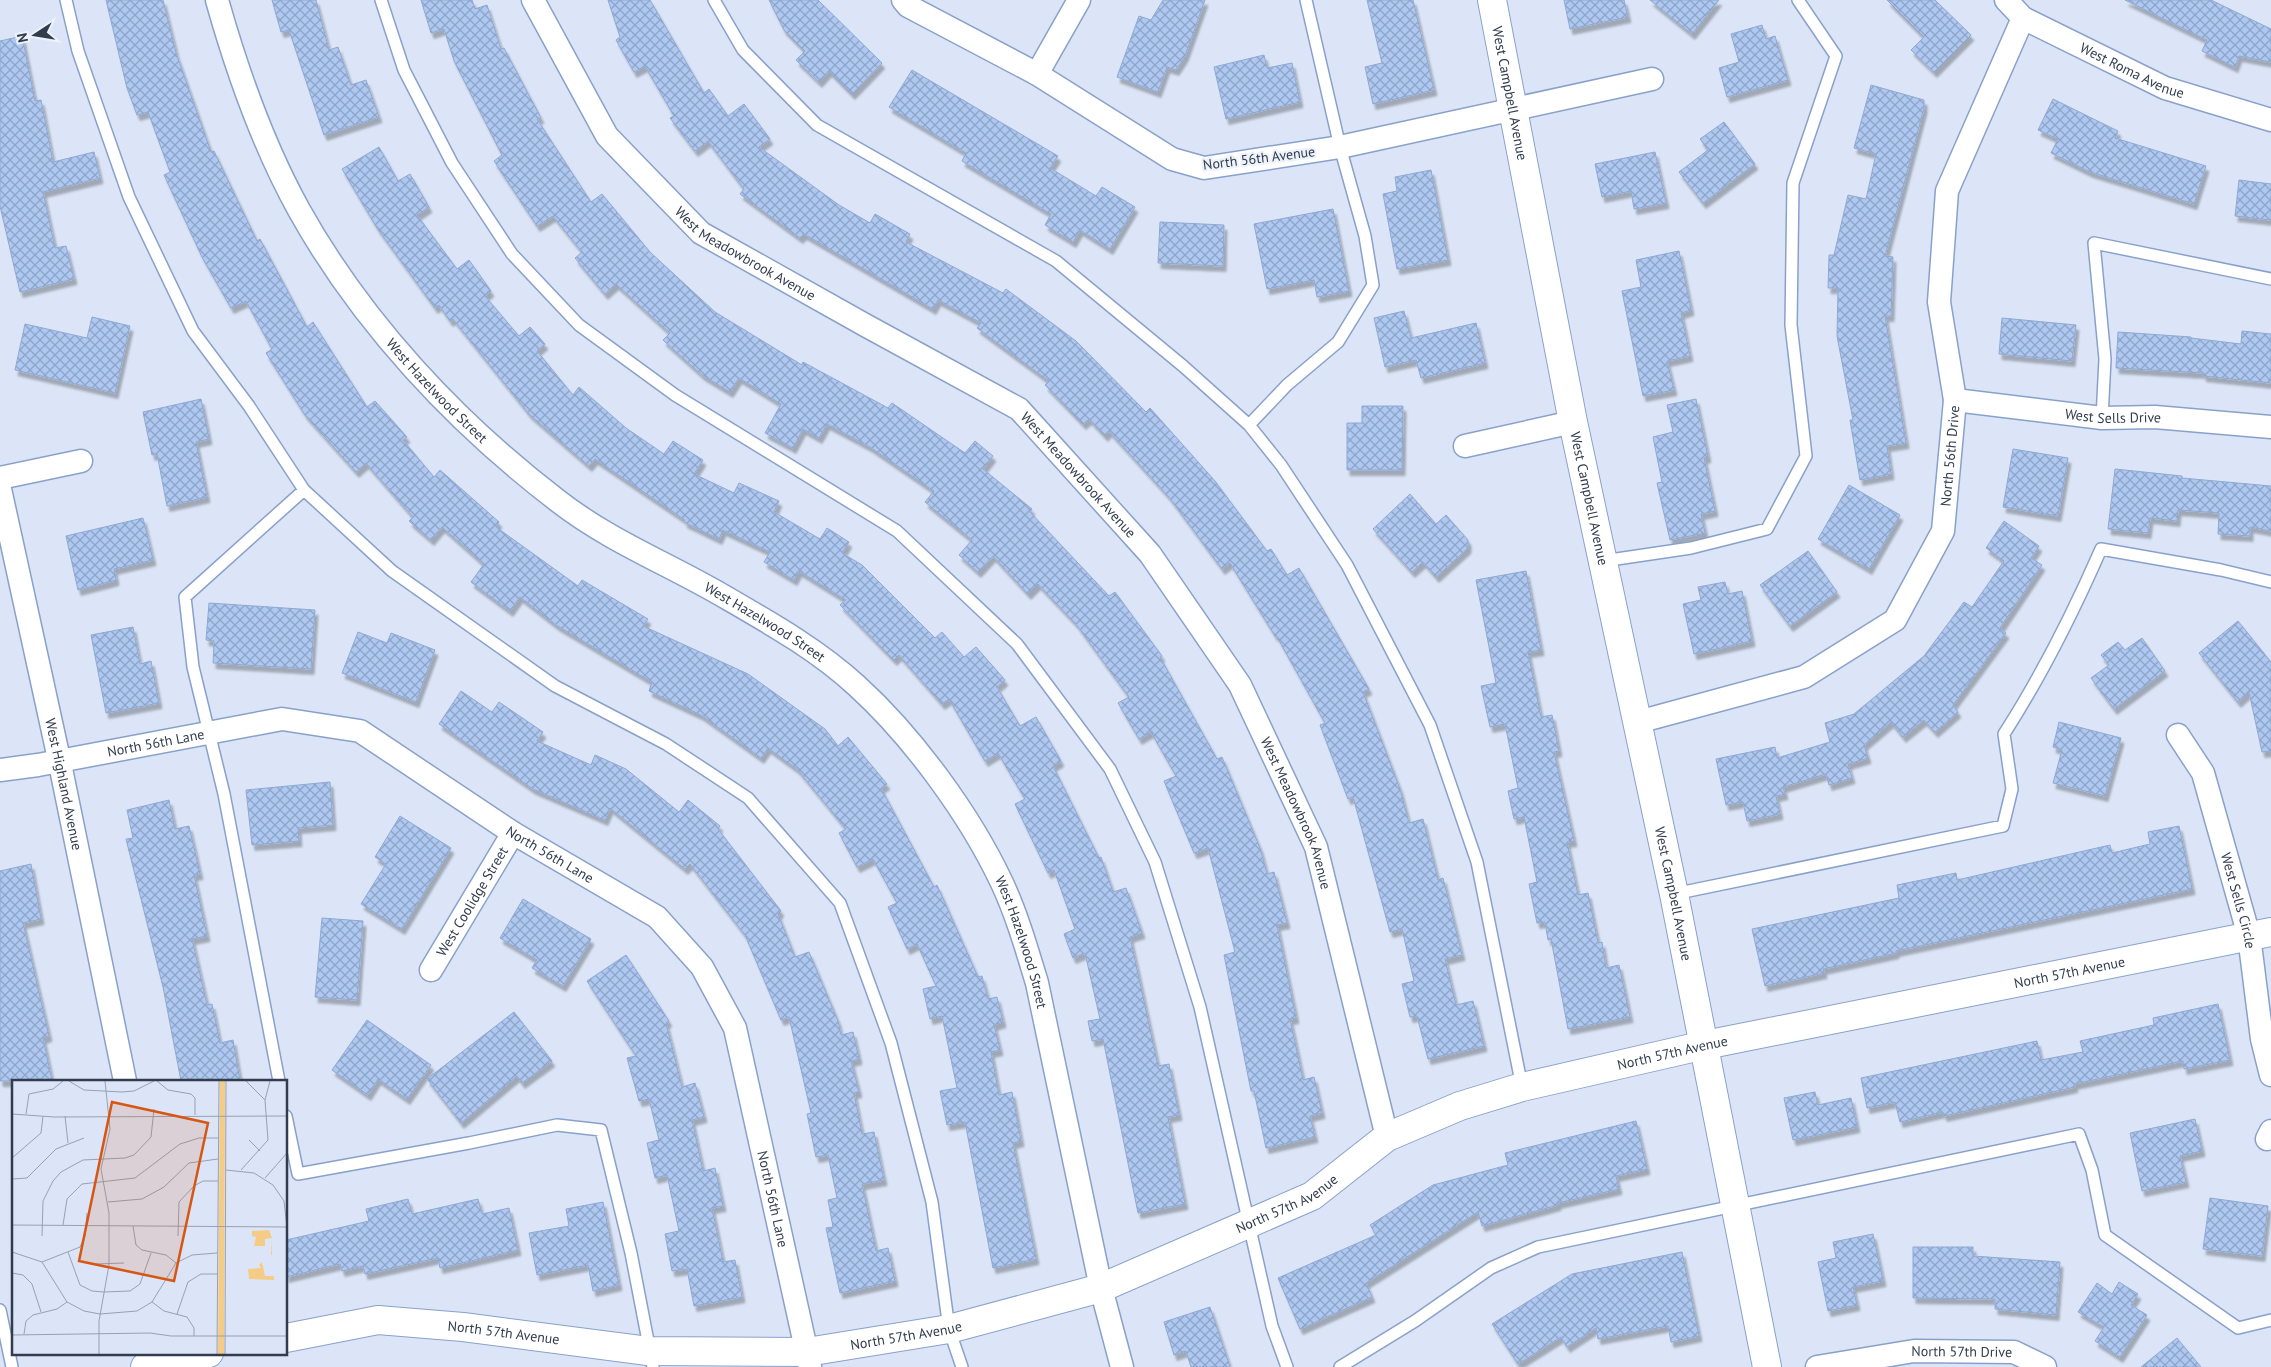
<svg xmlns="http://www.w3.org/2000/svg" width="2271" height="1367" font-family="'PT Sans',sans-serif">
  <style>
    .building { fill: url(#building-cross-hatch); stroke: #8fa8d1; filter: url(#shadow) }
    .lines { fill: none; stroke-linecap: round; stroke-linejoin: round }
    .lane-casing { stroke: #89a1ca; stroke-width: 14 }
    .street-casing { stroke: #89a1ca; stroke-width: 25 }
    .secondary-casing { stroke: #89a1ca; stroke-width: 30 }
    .lane { stroke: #fff; stroke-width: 11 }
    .street { stroke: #fff; stroke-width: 22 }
    .secondary { stroke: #fff; stroke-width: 28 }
    .labels { text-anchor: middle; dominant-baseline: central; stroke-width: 4.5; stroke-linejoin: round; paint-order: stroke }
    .street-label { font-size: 14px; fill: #313c4d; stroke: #edf2fb }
    .inset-road { fill: none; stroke: #97a1b3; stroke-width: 1 }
    .view { fill: #d65612; fill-opacity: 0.15; stroke: #d65612; stroke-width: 2.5 }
    .inset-edge { fill: none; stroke: #313c4d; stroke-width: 2.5 }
  </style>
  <defs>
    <pattern id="building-cross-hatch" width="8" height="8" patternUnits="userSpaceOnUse" patternTransform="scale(1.25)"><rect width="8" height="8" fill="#aec8f2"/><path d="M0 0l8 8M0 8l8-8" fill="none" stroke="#8ea4c6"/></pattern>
    <filter id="shadow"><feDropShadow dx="3" dy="5.5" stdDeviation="1" flood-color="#0004"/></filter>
  </defs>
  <rect width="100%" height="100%" fill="#dbe5f7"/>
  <path class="building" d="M106,0H163L176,53L211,152L214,151L257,241L260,239L307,327L313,322L367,407L375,401L407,437L403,440L434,477L440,470L499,522L496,527L578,586L582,580L648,619L643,626L748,674L825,729L838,746L848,737L887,784L881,788L934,887L937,885L978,977L982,976L988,999L997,997L1003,1022L994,1025L1000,1050L991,1052L999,1095L1012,1092L1021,1141L1013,1143L1036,1259L993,1268L965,1122L947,1125L940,1091L957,1088L942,1016L930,1019L923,989L936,986L917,944L907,949L888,907L897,903L873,859L857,867L839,833L846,829L797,769L768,748L761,758L701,715L649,691L652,682L556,625L520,597L510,611L471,582L484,564L442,527L431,540L409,521L413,517L366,463L356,472L305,415L266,353L272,349L246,301L231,308L202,257L164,175L170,172L148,112L137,115L127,88Z
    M272,0H316L329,50L338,47L351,85L366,80L379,117L324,135L289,30L281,32Z
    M421,0H472L475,9L487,5L501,49L504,48L541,118L537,119L591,202L602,194L650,252L715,312L802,365L803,362L888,408L892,403L965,453L975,441L993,456L983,469L1032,509L1030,512L1109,596L1115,592L1162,656L1160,657L1217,759L1222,757L1260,848L1267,874L1274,872L1287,923L1277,925L1296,1018L1290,1019L1303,1080L1314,1077L1322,1113L1310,1116L1315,1137L1266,1148L1254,1091H1251L1224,955L1235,952L1208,848L1194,853L1164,781L1176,776L1151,732L1139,739L1118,703L1129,697L1076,624L1038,584L1028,594L993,556L978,572L959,555L972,540L925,502L934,491L870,447L827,424L819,438L803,429L793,448L765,433L781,404L739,378L730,392L702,375L663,340L670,333L616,284L605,294L575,258L582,252L553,216L537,226L494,161L502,155L454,61L444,29L431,33Z
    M608,0H650L704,93L709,89L728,116L744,104L770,139L759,147L839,205L870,223L875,214L910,234L906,242L1003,293L1006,289L1076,341L1146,412L1150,408L1215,481L1267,551L1271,549L1287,575L1299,568L1369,689L1363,692L1400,789L1409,823L1423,819L1438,880L1443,878L1462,955L1445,959L1456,1005L1473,1001L1484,1046L1428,1059L1417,1016L1410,1017L1402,984L1414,981L1402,929L1390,932L1353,797L1348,799L1320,725L1325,723L1276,635L1275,636L1230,563L1222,569L1169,497L1109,431L1105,436L1089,419L1083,424L1045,385L1049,381L977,328L981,323L938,300L933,309L804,234L800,238L740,194L744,189L708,141L695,151L670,118L674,116L645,66L634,72L616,40L620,37Z
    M769,0H818L882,63L852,94L829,71L819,82L796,60L805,51L784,30Z
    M1163,0H1205L1185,56L1176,70L1167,67L1158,92L1117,77L1139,16L1151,20Z
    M1367,0H1413L1434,90L1373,104L1365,67L1382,63Z
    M1564,0H1624L1628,17L1570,29Z
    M1650,0H1719L1692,34Z
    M1887,0H1935L1971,35L1934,72L1911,50L1924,37Z
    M2125,0H2211L2271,29V62L2239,56L2235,67L2202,51L2207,40Z
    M1762,25L1766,39L1775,36L1788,80L1727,97L1719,68L1739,62L1731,34Z
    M22,36L35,101L41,100L53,162L94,152L100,178L43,192L55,248L66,246L74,279L20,292L0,206V41Z
    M1264,55L1267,68L1292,63L1300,102L1226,119L1214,67Z
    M912,70L1058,156L1050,168L1096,196L1102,187L1135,207L1110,249L1080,230L1073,242L1045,225L1051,214L962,161L966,153L889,107Z
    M1871,85L1924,100V108L1885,256L1893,257L1891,316H1885L1906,443L1887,446L1891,474L1860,480L1850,420H1853L1837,336L1838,288H1828L1829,255H1834L1848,195L1866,199L1876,154L1854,148Z
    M2053,99L2118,131L2115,138L2206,166L2194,204L2090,172L2051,153L2058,139L2038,130Z
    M1724,122L1755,164L1703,203L1679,172L1708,150L1700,139Z
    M379,147L398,181L410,174L429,207L417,215L457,269L469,260L491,291L485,296L519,336L530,327L545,344L537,351L573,395L579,387L626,428L664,454L673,441L703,460L694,474L734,493L739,483L779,501L774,512L820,539L827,528L849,542L842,553L862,565L935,638L942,632L964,657L976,647L1005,680L997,687L1020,726L1036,717L1061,761L1053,766L1099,858L1101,857L1113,892L1126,888L1142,933L1130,937L1158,1066L1169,1064L1179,1115L1168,1117L1185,1204L1138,1213L1103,1039L1092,1041L1088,1021L1100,1019L1085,953L1073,958L1064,934L1075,929L1054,870L1048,873L1015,804L1025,799L998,753L985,761L949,699L942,704L899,655L894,660L840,605L846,600L799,571L794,580L764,562L770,552L723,530L719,539L684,522L685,520L595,459L589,466L529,414L453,319L450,321L439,305L435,308L377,228L342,169Z
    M1655,152L1666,203L1634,209L1631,191L1602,197L1595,164Z
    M1431,170L1448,260L1397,269L1383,194L1397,191L1395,177Z
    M2239,180L2271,184V220L2235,216Z
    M1333,209L1349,291L1317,297L1314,280L1267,289L1254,224Z
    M1160,222L1224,225L1223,266L1158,263Z
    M1679,251L1691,310L1681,313L1690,356L1667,361L1674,390L1643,396L1622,291L1641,287L1636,260Z
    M1404,311L1411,338L1476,323L1485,363L1421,378L1416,360L1385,367L1374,318Z
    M92,317L130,326L115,393L15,370L25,324L87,338Z
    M2002,318L2076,325L2072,361L1999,354Z
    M2242,331L2271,334V383L2203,376L2204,373L2116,368L2118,332L2191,337V338L2241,344Z
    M201,399L209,439L196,442L207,497L167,506L157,454L152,455L143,412Z
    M1696,399L1708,457L1704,458L1715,511L1701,514L1705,533L1670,540L1657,483L1662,482L1653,437L1673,432L1667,405Z
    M1362,406H1403L1402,470H1347V423H1362Z
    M2013,449L2068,458L2058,516L2003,507Z
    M2115,469L2182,476V478L2271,486V531L2250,527V536L2218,534L2219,513L2178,510L2177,521L2150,518L2148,533L2108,529Z
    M1849,485L1900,515L1869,569L1818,539Z
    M1410,494L1436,524L1446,515L1468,540V548L1436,577L1423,562L1412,572L1373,529Z
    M143,518L153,560L114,569L116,580L78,590L66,536Z
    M2004,521L2039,546L2031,558L2042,565L2000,628L2006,633L1953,705L1958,712L1935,732L1924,720L1903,737L1891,722L1864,745L1868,758L1848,764L1852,778L1829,785L1826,774L1783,787L1785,794L1776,796L1780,814L1747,821L1743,802L1726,805L1716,759L1775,747L1777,758L1830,742L1825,723L1854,714L1924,656L1964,602L1972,607L2004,561L1986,548Z
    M1808,551L1837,592L1790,626L1760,585Z
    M1526,571L1541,650L1528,652L1541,717L1552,715L1559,751L1554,752L1574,841L1567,842L1578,895L1588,893L1598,943L1602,942L1606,968L1619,965L1630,1017L1568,1029L1551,939L1548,940L1545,922L1537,923L1529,884L1537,882L1524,817L1514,819L1508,791L1518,788L1505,724L1490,727L1481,686L1496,683L1476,580Z
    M1725,582L1728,594L1742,591L1752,641L1694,654L1683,604L1701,600L1698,587Z
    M209,603L315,610L311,669L213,663L214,641L206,640Z
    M2238,621L2271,662V751L2262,752L2249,692L2238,702L2199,653Z
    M133,627L140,664L151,661L159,703L106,713L91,635Z
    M358,632L387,643L391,633L435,650L416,702L342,673Z
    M2142,638L2165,671L2114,709L2091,678L2109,665L2101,655L2118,642L2125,650Z
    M461,691L492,712L499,702L543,732L537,741L591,765L595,755L626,769L679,812L688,800L720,826L718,829L781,911L778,914L795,957L809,952L838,1021L841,1035L853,1032L859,1059L851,1061L859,1092L854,1093L862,1134L874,1132L884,1180L862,1184L876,1251L888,1248L895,1281L840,1293L826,1228L833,1227L828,1200L837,1198L828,1155L816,1157L807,1114L811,1113L789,1017L781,1020L745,935L690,864L685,869L610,808L605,820L533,789L439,724Z
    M2059,722L2121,738L2105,796L2053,783L2062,750L2053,747Z
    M330,782L333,825L298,828L299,841L252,845L246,790Z
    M169,800L175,829L189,826L200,874L194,875L207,936L192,939L207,1005L212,1004L220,1043L233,1040L240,1081H181L163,987L126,839L133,838L127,810Z
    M400,816L451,848L402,929L361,904L386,864L375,857Z
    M2179,826L2192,889L1896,951V953L1823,969L1824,973L1765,986L1752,929L1899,898L1897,885L1956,873L1957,880L2110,845L2112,853L2150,844L2148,832Z
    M31,864L41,919L23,923L49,1036L43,1038L52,1081H0V871Z
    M523,899L591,939L563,986L532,968L537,960L500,938Z
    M322,918L363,921L357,1000L315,997Z
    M626,955L669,1021L666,1023L682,1087L695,1083L704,1117L692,1120L703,1171L715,1168L723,1206L712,1208L723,1262L735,1260L742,1297L694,1306L687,1269L672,1271L665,1234L679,1231L667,1175L655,1178L647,1143L659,1140L649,1099L639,1101L627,1058L636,1056L587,981Z
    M2218,1004L2230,1060L2184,1069L2183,1061L2074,1084L2075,1087L1944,1116L1943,1112L1900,1122L1895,1102L1867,1108L1861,1078L2037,1041L2041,1060L2083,1052L2080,1041L2154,1025L2153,1018Z
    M514,1012L552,1061L522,1083L517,1076L461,1123L427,1079Z
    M367,1020L431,1065L407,1099L378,1079L368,1095L332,1070Z
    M1815,1092L1818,1105L1851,1098L1857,1127L1793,1140L1784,1098Z
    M2195,1119L2202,1151L2180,1156L2186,1182L2142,1191L2130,1133Z
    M1636,1121L1647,1169L1616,1176L1619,1189L1558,1203V1205L1482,1226L1478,1212L1366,1283L1372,1297L1300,1329L1278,1278L1376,1235L1370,1225L1433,1185L1508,1165L1505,1153Z
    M2210,1198L2268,1206L2262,1256L2203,1249Z
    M408,1199L412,1214L478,1199L482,1214L509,1208L518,1250L440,1268L438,1258L365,1274L363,1266L342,1271L340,1264L286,1277V1240L369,1221L366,1209Z
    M603,1202L619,1285L593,1291L588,1265L537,1275L529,1233L569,1226L566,1209Z
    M1873,1234L1883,1281L1853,1287L1857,1305L1828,1311L1818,1262L1836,1258L1833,1242Z
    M1913,1247H1973V1256L2060,1262L2056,1315L1995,1309V1299L1913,1298Z
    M1682,1252L1699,1336L1671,1342L1668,1326L1598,1339L1596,1328L1567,1347L1561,1337L1518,1364L1492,1324L1572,1274Z
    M2119,1282L2138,1294L2131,1305L2147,1315L2120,1357L2095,1341L2104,1327L2078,1312L2097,1283L2112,1294Z
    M1210,1307L1230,1367H1191L1186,1351L1174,1355L1164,1322Z
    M2177,1338L2201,1367H2141Z"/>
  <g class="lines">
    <g class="lane-casing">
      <path id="lane" d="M66,0L78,51L129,197L193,331L249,406L304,490L392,571L555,686L666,744L748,798L840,903L891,1043L932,1202L949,1329L962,1367
        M381,0L404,70L452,163L512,254L579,325L675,395L897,531L1017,644L1110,769L1155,862L1200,1007L1272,1326L1287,1367
        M714,0L743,50L817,125L1056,261L1183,366L1249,425L1281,465L1347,565L1430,725L1477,862L1522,1087
        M2102,418L2105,359L2094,243L2271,279
        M1249,425L1287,385L1338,342L1373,285L1365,236L1340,147L1306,0
        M1603,561L1691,548L1767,529L1806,456L1791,325L1793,183L1836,56L1798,0
        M1674,894L2003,826L2012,789L2004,734C2042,675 2073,613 2101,549L2221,570L2271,582
        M279,1081L224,794L193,667L185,597L304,490
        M286,1116L298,1174L469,1143L557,1125L601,1130L631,1253L653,1367
        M0,1310L12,1367
        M1340,1367L1415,1321L1491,1268L1538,1247L2079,1134L2092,1170L2105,1235L2238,1328L2271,1320"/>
    </g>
    <g class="street-casing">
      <g id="street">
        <path id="s1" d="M217,0C237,71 263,145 299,210C362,323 456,423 558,501C611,542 669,564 725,597C770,623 818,650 857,686C913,737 970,815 1002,883C1017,915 1027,950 1037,983L1101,1288L1122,1367"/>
        <path id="s2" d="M533,0L607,136L701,233L865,325L1019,409L1150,554L1240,685L1316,847L1387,1137"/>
        <path d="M903,0L908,6L1037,74L1172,159L1204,168L1340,147L1652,79"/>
        <path id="s3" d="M2006,0L2023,18L2165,88L2271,120"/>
        <path d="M1037,74L1079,0"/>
        <path id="s4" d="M1955,400L2102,418L2155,417L2271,427"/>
        <path d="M1465,446L1573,422"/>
        <path d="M0,478L81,461"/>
        <path id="s5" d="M0,489L59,759L125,1081"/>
        <path id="s6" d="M1638,722L1804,677L1895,620L1943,531L1955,400L1939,302L1947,191L2023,18"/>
        <path id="s7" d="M2178,735L2203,773L2249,936L2262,1039L2271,1075"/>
        <path id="s8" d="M0,770L38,765L282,719L360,731L513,833L657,917L702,967L735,1028L810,1367"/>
        <path id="s9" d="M431,970L513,833"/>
        <path d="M2267,1139L2271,1131"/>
        <path id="s10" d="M1817,1367L1914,1351L2014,1352L2045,1367"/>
      </g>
    </g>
    <g class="secondary-casing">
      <g id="secondary">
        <path id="s11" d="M1492,0L1573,422L1674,894L1767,1367"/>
        <path id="s12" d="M286,1338L378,1320L463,1327L648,1351L807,1352L949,1329L1101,1288L1312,1196L1387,1137L1460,1106L1522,1087L1705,1045L2271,932"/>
        <path d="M145,1367L209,1353"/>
      </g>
    </g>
    <use href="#lane" class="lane"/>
    <use href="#street" class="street"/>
    <use href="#secondary" class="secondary"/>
  </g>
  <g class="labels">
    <g class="street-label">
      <text stroke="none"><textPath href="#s3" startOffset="146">West Roma Avenue</textPath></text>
      <text stroke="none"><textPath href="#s11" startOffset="95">West Campbell Avenue</textPath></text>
      <text transform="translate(1259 158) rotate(-7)">North 56th Avenue</text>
      <text stroke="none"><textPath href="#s2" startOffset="338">West Meadowbrook Avenue</textPath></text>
      <text stroke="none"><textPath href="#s1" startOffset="454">West Hazelwood Street</textPath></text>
      <text stroke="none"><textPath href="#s4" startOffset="159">West Sells Drive</textPath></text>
      <text stroke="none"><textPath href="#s6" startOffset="456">North 56th Drive</textPath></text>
      <text stroke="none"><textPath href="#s2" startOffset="742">West Meadowbrook Avenue</textPath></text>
      <text stroke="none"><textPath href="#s11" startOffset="508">West Campbell Avenue</textPath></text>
      <text stroke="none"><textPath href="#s1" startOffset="858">West Hazelwood Street</textPath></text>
      <text stroke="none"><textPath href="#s8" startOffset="158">North 56th Lane</textPath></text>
      <text stroke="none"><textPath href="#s5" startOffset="302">West Highland Avenue</textPath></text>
      <text stroke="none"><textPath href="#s2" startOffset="1148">West Meadowbrook Avenue</textPath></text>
      <text stroke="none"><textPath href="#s8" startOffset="592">North 56th Lane</textPath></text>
      <text stroke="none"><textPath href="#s11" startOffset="912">West Campbell Avenue</textPath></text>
      <text stroke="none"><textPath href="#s7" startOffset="178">West Sells Circle</textPath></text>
      <text stroke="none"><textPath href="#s9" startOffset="80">West Coolidge Street</textPath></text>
      <text stroke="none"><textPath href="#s1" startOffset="1279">West Hazelwood Street</textPath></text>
      <text stroke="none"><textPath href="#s12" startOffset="1855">North 57th Avenue</textPath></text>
      <text stroke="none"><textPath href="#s12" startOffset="1450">North 57th Avenue</textPath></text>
      <text stroke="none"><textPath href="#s8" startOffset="1028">North 56th Lane</textPath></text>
      <text stroke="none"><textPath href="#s12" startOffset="1030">North 57th Avenue</textPath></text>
      <text stroke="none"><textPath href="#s12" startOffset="220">North 57th Avenue</textPath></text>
      <text stroke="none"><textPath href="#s12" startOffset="625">North 57th Avenue</textPath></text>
      <text stroke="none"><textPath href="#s10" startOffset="146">North 57th Drive</textPath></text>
    </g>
  </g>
  <g transform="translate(12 1080)">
    <rect width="275" height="275" fill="#dbe5f7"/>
    <path d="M257,150L260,158V175H259L260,158L253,159V166H242L244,157L240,156V151ZM250,182L253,196H262V200L237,199L236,189L249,188L247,185Z" fill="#f5cc86"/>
    <path d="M208,1H213L212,274H206Z" fill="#f5cc86"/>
    <path class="inset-road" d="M57,1L72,10L110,12L122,11L142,1M145,1L156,10L179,14L183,18V35M253,20L258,1M0,34L42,37L275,36M14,34L17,14L41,9L51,1M53,36L56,63M237,60L248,71M0,78L29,53L31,36M214,90L242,93L261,105L272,121L275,147M229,90L256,60L253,20L234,1M253,98L275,73M0,99L15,98L44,69L72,58M96,122L130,119L152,107L177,83L206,79M0,145L275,147M51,145L55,119L70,104L123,98L168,64L187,58H206M121,146L124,165L130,170L154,175L164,183M30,156L31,121L41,101L49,92L71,80L113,78L122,75L139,57L142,29M166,156L167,122L182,106L191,101H206M0,172L30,182L55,222L72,231L88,234L125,231L140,222L164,183L180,175L205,173M56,172L68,205L80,211L92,212L118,211L128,204L139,173M30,182L68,167L73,156L75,133M83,184L112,183M0,193L11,195L20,204L29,232M140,222L152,231L175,237L182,248V256M165,234L176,202L189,194H205M12,254L14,241L21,235L45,229L55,222M0,255L138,253L159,256H275M87,274V241L97,185V133L89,89L98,49L93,1M205,274L207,1M213,274L214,1"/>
    <path class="view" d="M100,22L196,43L162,201L67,181Z"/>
    <rect width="275" height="275" class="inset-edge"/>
  </g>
  <g transform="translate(35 35) rotate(258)" stroke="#edf2fb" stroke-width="4" paint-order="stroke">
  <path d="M0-4L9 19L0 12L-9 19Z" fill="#313c4d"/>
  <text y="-8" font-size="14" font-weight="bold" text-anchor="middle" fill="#313c4d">N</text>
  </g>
</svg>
